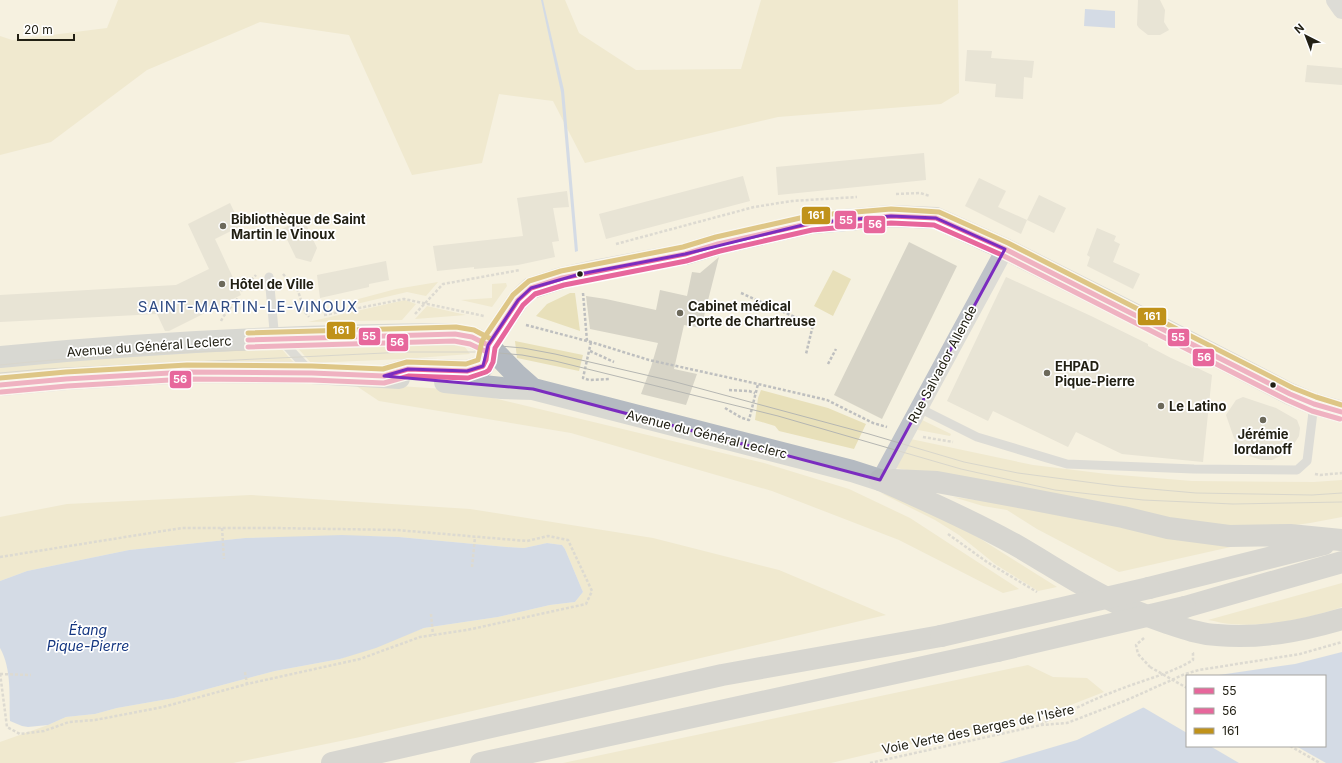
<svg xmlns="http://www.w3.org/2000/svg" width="1342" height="763" font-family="Inter,sans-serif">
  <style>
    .green { fill: #e8e0ba }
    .water { fill: #acc2ea }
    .pier { fill: #f5f1e0 }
    .building { fill: #d7d4c7 }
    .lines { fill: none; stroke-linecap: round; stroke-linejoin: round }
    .path { stroke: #bebfbf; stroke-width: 2.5; stroke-dasharray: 3 2; stroke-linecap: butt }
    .lane { stroke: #bfc3c9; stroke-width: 9 }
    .street { stroke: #bfc3c9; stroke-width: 18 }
    .secondary { stroke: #b4bac1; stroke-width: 22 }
    .highway { stroke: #b1b6bc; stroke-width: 22 }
    .tram { stroke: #b5b6b2; stroke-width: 1 }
    .path-bridge { stroke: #bebfbf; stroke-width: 2.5; stroke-dasharray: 3 2; stroke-linecap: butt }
    .highway-bridge { stroke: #b1b6bc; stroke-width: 22 }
    .bus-1-casing { stroke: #fff; stroke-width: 8 }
    .bus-2-casing { stroke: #fff; stroke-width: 8 }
    .bus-3-casing { stroke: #fff; stroke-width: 8 }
    .bus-1 { stroke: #e7679c; stroke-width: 5 }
    .bus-2 { stroke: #e7679c; stroke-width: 5 }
    .bus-3 { stroke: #c0921a; stroke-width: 5 }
    .marked { fill: none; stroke: #7b2cbf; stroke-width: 3; stroke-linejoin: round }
    .poi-dot { fill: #6c695b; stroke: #fff; stroke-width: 1.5 }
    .bus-dot { fill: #222014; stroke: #fff; stroke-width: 1.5 }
    .labels { text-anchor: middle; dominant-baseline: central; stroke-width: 3.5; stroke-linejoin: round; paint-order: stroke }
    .poi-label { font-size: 13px; font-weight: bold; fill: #222014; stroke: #fff; text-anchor: start }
    .street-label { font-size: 13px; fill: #222014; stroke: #fff }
    .water-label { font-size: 14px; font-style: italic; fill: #153781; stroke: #fff }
    .quarter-label { font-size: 15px; letter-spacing: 1px; fill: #2e4a82; stroke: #fff }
    .line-badge { stroke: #fff; stroke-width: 1.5 }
    .badge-label { font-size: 11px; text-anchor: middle; font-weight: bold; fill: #fff }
  </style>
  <rect width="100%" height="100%" fill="#f5f1e0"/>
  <path class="green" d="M118,0H565L579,33L636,70L741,69L761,0H958L959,93L941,104L778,117L585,163L553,101L499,94L482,163L412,175L349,35L260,22L147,70L51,142L0,155V36L12,40L107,28Z
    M833,270L851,279L833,316L814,306Z
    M438,282L426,296L407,292L352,305L351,301L396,289Z
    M506,283L507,286L492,307L461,300L492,298V284Z
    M570,293H575L580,331L536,316L547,304Z
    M405,300L416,304L402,320L308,322Z
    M427,306L466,315L415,319Z
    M443,339L465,347L470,354L403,359L311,363L295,345Z
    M515,341L583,355L579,371L517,358Z
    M278,345L295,364L0,381V359Z
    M352,383L460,390L764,463L849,489L910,518L1019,589L1003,593L899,540L772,491L571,433L379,401Z
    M761,390L828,408L866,424L854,449L779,431L775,426L755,420L758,398Z
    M918,418L951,434L950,436L913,429Z
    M906,438L1033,465L1107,474L1192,481L1314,482L1342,480V517L1310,523L1274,528H1238L1170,518L896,468Z
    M881,493L907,500L979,538L1057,587L1038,591L995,564L959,535L935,520Z
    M251,495L470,509L653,538L779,570L886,615L360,737L233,763H0V742L48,725L66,717L95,714L117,708L174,698L275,671L340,659L424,628L498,617L550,605L575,602L583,592L565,549L562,545L547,543L524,548L507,547L399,537L370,536L245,538L129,550L27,571L0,581V517L67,504Z
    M953,497L1042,509L1235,546L1119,572L1037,529L1007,510L983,506Z
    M1342,583V607C1307,619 1269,627 1232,624C1224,624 1216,621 1208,620Z
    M1028,665L1053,677L1087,678L1104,692L1063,708L831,763H563Z"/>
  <path class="water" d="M541,0H543L564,90L578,251L575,252L561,92Z
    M1085,9L1115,11V28L1084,26Z
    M342,535L399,537L507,547L524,548L547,543L562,545L565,549L583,592L575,602L550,605L498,617L424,628L376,648L340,659L275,671L174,698L117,708L95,714L66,717L48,725L28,727L22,726L10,721C9,697 12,669 0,648V581L27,571L129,550L245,538Z
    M1342,652V763H999L1077,740L1187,686V746H1325V676H1212L1295,664Z"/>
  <path class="pier" d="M1187,684V733L1141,706L1186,684Z
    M1210,746H1296L1326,763H1239Z"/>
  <path class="building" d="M1138,0H1160L1165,10L1164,22L1169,30L1160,35H1148L1139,28L1137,25Z
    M967,50L992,51L991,58L1034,61L1032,78L1024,77L1023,99L995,97L996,84L965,81Z
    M1307,65L1342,68V85L1305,82Z
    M924,153L926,180L778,195L776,167Z
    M743,176L750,201L606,239L599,214Z
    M979,178L1006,191L998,207L1027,220L1021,234L965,206Z
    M567,191L569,207L553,208L559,241L552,242L555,257L518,265L474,269V267L437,271L433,246L523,236L517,198Z
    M1039,195L1066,208L1054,233L1027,220Z
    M230,203L241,226L215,239L241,295L169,331H165L157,314L0,322V295L176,285L209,269L188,224Z
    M303,218L317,248L311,262L296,258L282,229Z
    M1097,228L1116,236L1114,241L1120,244L1113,262L1140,274L1133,289L1087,266L1090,257L1087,255Z
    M909,242L957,266L882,419L834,395Z
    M719,257L701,328L684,325L674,369L697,374L686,405L641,394L651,367L658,343L590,329L586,296L606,299L656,310L660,290L687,296L692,272L700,273Z
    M386,261L389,280L369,284V287L320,298L317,275Z
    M1006,277L1091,316L1148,344V346L1171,358L1193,368V366L1212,375L1203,462L1122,454L1076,432L1068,447L993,411L988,421L947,401Z
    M1243,397L1276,408L1297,420L1300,428L1299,436L1292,447L1286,453L1272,460H1262L1249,456L1238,445L1234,438L1226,415L1236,400Z"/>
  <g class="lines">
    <path class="path" d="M896,194L920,193L930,196
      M616,244L754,207L792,201L857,197
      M283,274L298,291L305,312L309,317
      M241,291L256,275
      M583,293L587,341
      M741,293L813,325L806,354
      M415,314L443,284L520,270
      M324,315L404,299L484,316
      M221,321L223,317L238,298
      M526,325L591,342L649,360L758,384L827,400L873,423L887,427
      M591,342L583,378L589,380L610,379
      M590,351L614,362
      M828,364L836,349
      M729,390L749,391L755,393
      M725,408L742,418L749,420L758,384
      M923,437L953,442
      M1315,474L1320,475L1342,473
      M222,528L224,559
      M948,534L987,562L1037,592
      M0,557L182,528H273L397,530L527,541L548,536L568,540L592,591L586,604L467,630L420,637L360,659L247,684L163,707L95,720L69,722L44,731L20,734L7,727L0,673
      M472,567L475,537
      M431,614L433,635
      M1144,638L1136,645L1138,654L1150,667
      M245,672L247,684
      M0,674L31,675
      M1041,725L1048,720C1070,712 1091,700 1113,692C1139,681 1168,675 1193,660V653L1192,652
      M1290,746L1320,763
      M870,763L1041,725L1067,723L1127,700L1185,674L1199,670L1300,654L1342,642"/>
    <path class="lane" d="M269,277L274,330L279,338L309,370
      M919,408L977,437L1067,464L1194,469L1297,470L1307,461L1314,404"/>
    <path class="street" d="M1335,0L1342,10
      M880,480L1005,249"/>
    <path class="secondary" d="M0,357C151,342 303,335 455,334L472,337L488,345L516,374L533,389
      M384,376L408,369L467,371L483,366L486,360L488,345L518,300L531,288L562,278L599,270L685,254L718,244L811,223L891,216L936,218L1005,249L1162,328L1290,394L1314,404L1342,412
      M445,382L502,388L533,389L852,471L880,480
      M0,385L66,379L187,372L312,373L399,378"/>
    <path class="highway" d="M880,480C926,500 970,520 1014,544C1049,564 1082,587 1119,604C1135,612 1153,618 1170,624C1185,629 1200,634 1217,635C1260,639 1301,631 1342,619
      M893,480L937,482L1024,498L1123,517L1168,528L1229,536L1290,535L1341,540
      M1149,588L1324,544
      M1185,607L1342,562
      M332,763L722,675L941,636
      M481,763L997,651"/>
    <path class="tram" d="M0,365C149,349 302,350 452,344L488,345L523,348L555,354L672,381L869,434L964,462L1018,473L1117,486L1196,493L1312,495L1342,493
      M0,373L44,369L406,352H487L522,355L555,361L778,416L961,469L1055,490L1143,500L1233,504L1342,502"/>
    <path class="path-bridge" d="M1150,667L1187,688"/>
    <path class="highway-bridge" d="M941,636L1149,588
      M997,651L1185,607"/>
    <g class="bus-1-casing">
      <path id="bus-1" d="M248,340L455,334L472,337L488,345
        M0,385L66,379L187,372L312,373L384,376L408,369L467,371L483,366L486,360L488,345L518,300L531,288L562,278L685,254L718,244L811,223L891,216L936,218L1005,249L1290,394L1314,404L1342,412"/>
    </g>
    <g class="bus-2-casing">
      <path id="bus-2" d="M248,347L454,341L470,344L485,351
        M1,392L67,386L187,379L312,380L384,383L409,376L468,378L486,372L489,370L493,362L495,348L523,305L535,294L564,285L686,261L720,251L812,230L891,223L934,225L1002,255L1287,400L1312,411L1340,419"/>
    </g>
    <g class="bus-3-casing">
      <path id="bus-3" d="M248,333L456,327L474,330L491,339
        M0,378L66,372L187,365L312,366L383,369L407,362L466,364L478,360L482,341L513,295L529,281L561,271L683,247L716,237L809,216L891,209L939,212L1008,243L1293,388L1316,397L1342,405"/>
    </g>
    <use href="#bus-1" class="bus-1"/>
    <use href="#bus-2" class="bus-2"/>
    <use href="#bus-3" class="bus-3"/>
  </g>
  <path d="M0 0H1342V763H0ZM891,216L936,218L1005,249L880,480L533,389L384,376L408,369L467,371L483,366L488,345L518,300L531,288L580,274L685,254L811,223Z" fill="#f5f1e0" fill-opacity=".55" fill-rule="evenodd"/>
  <path class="marked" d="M891,216L936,218L1005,249L880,480L533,389L384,376L408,369L467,371L483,366L488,345L518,300L531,288L580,274L685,254L811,223Z"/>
  <g class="poi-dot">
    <circle cx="223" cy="226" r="4"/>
    <circle cx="222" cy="284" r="4"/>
    <circle cx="680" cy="313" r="4"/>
    <circle cx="1047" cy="373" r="4"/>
    <circle cx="1161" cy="406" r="4"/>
    <circle cx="1263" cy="420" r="4"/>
  </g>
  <g class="bus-dot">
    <circle cx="580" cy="274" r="3.5"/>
    <circle cx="1273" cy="385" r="3.5"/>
  </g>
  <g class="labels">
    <g class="poi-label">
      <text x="231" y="219">Bibliothèque de Saint<tspan x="231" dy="15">Martin le Vinoux</tspan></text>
      <text x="230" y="284">Hôtel de Ville</text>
      <text x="688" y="306">Cabinet médical<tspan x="688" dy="15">Porte de Chartreuse</tspan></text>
      <text x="1055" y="366">EHPAD<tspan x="1055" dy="15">Pique-Pierre</tspan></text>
      <text x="1169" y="406">Le Latino</text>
      <text x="1263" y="434" text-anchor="middle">Jérémie<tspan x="1263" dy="15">Iordanoff</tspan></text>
    </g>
    <g class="street-label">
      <text transform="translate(149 346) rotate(-4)">Avenue du Général Leclerc</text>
      <text transform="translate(942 364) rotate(-62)">Rue Salvador Allende</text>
      <text transform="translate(707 434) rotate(14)">Avenue du Général Leclerc</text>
      <text transform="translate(978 729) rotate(-12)">Voie Verte des Berges de l'Isère</text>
    </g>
    <g class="water-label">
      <text x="88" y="629">Étang<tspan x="88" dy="16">Pique-Pierre</tspan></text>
    </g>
    <g class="quarter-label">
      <text x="248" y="306">SAINT-MARTIN-LE-VINOUX</text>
    </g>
  </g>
  <g class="line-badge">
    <rect x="801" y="206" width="30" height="19" rx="4" fill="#c0921a"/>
    <rect x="834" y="210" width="23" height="20" rx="4" fill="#e7679c"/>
    <rect x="863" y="215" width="23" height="19" rx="4" fill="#e7679c"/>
    <rect x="1137" y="307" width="30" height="19" rx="4" fill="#c0921a"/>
    <rect x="326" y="321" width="30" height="19" rx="4" fill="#c0921a"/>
    <rect x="358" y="327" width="23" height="19" rx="4" fill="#e7679c"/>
    <rect x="1167" y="328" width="23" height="19" rx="4" fill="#e7679c"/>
    <rect x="386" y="333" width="23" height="19" rx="4" fill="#e7679c"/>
    <rect x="1192" y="348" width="23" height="19" rx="4" fill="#e7679c"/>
    <rect x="169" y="370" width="23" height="19" rx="4" fill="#e7679c"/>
  </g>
  <g class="badge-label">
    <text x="816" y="219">161</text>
    <text x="846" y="224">55</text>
    <text x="875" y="228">56</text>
    <text x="1152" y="320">161</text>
    <text x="341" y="334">161</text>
    <text x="369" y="340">55</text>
    <text x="1178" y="341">55</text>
    <text x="397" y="346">56</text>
    <text x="1204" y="361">56</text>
    <text x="180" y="383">56</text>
  </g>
  <rect x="1186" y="675" width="140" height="72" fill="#ffffff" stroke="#a7a6a1"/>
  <rect x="1194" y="688" width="20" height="6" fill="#e7679c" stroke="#a7a6a1"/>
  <text x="1222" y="695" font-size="12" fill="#222014">55</text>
  <rect x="1194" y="708" width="20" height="6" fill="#e7679c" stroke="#a7a6a1"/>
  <text x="1222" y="715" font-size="12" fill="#222014">56</text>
  <rect x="1194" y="728" width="20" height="6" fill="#c0921a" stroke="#a7a6a1"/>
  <text x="1222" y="735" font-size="12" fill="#222014">161</text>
  <g transform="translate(1306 36) rotate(318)" stroke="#ffffff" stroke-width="3" paint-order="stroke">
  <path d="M0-3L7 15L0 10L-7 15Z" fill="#222014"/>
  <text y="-6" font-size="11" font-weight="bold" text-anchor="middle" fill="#222014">N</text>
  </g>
  <path d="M18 34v6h56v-6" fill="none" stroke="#222014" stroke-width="2"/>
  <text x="24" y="34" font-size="12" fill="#222014" stroke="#ffffff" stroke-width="3" paint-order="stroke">20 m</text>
</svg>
